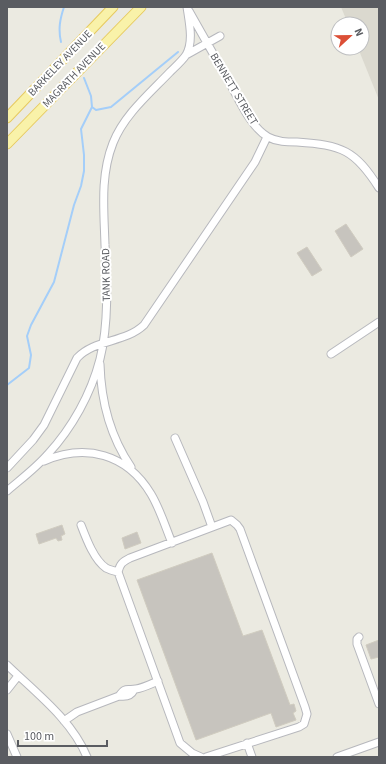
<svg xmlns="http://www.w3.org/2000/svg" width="386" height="764" font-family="'Source Sans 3',sans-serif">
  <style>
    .education { fill: #dbd9cf }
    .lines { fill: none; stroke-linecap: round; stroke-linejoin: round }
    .stream { stroke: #a4cef9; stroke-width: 2 }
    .building { fill: #c7c4be; stroke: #d0ccc0 }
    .minor-casing { stroke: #b7b8bd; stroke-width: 9 }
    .major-casing { stroke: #e7ca5f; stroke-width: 11 }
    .minor { stroke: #fff; stroke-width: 7 }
    .major { stroke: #f9f2a9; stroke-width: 9 }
    .labels { text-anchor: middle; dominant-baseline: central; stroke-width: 4; stroke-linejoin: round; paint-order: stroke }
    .street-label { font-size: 11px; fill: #5a5c61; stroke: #fff }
  </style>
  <rect width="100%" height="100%" fill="#ebeae1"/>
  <path class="education" d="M341,7H379V100L358,48H362V24H348Z"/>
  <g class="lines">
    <path class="stream" d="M61,42C58,29 60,19 64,7
      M92,107L96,110L111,107L178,52
      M7,385L29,368L31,355L27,336L31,325L54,282L74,205L81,186L84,171V155L81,129L92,107L91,96L84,78"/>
  </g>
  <path class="building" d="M346,224L363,249L351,257L335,231Z
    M307,247L322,270L312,276L297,253Z
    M62,525L65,534L61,536L62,540L58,541L56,538L39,544L36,534Z
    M137,532L141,543L125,549L122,538Z
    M212,553L243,636L262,630L290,705L294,704L296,711L293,713L296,720L276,727L271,713L196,740L137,580Z
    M379,640V657L371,659L366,645Z"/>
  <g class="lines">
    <g class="minor-casing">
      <path id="minor" d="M189,11C202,34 215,57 228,80C238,97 250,127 268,137C277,142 287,142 297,142C342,145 355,150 379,188
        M186,55L220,36
        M331,354L379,322
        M100,364C101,401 110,436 131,467
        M175,438L203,502L212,527
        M44,461C86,443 127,454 151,494C160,509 165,526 172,543
        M7,468L33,440L44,425L77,358C95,339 125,343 144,325L255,162L267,137
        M7,491C21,479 36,468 48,454C72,428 91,394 100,359C109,323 107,282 105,245C104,210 100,176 113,143C124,115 149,94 170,72C175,67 182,61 186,55C194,42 189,21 187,7
        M81,525C86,538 94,560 106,568C110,570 114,571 118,572
        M359,637L357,639V644L379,704
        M7,665C35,692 72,720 87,757
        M7,690L18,676
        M134,690C131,696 125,697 119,696C126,686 127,691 136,689C143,688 151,684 158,681
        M64,721L77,712L119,696
        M7,734L17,757
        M247,743L252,757
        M201,757L192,753L180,743L118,572C120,564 122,562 130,558L231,520L237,525L240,529L305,707L307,714L304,724L299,727L206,757
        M337,757L379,742"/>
    </g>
    <g class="major-casing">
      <path id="major" d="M7,118L113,7
        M7,144L141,7"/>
    </g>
    <use href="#minor" class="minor"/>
    <use href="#major" class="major"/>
  </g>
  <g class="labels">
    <g class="street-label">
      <text transform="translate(60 63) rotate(-46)">BARKELEY AVENUE</text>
      <text transform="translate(74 75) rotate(-46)">MAGRATH AVENUE</text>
      <text transform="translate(234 89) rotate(59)">BENNETT STREET</text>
      <text transform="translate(106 275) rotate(-91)">TANK ROAD</text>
    </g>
  </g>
  <rect width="386" height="764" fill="none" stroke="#5a5c61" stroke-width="16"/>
  <g transform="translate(350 36) rotate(68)"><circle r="19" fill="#ffffff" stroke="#bdbec0"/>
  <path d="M0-3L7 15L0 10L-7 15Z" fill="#dc4f36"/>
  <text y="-6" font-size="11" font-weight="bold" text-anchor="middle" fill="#5a5c61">N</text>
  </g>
  <path d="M18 740v6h89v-6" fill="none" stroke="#5a5c61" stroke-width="2"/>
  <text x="24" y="740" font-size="12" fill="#5a5c61" stroke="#ffffff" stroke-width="3" paint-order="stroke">100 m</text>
</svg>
